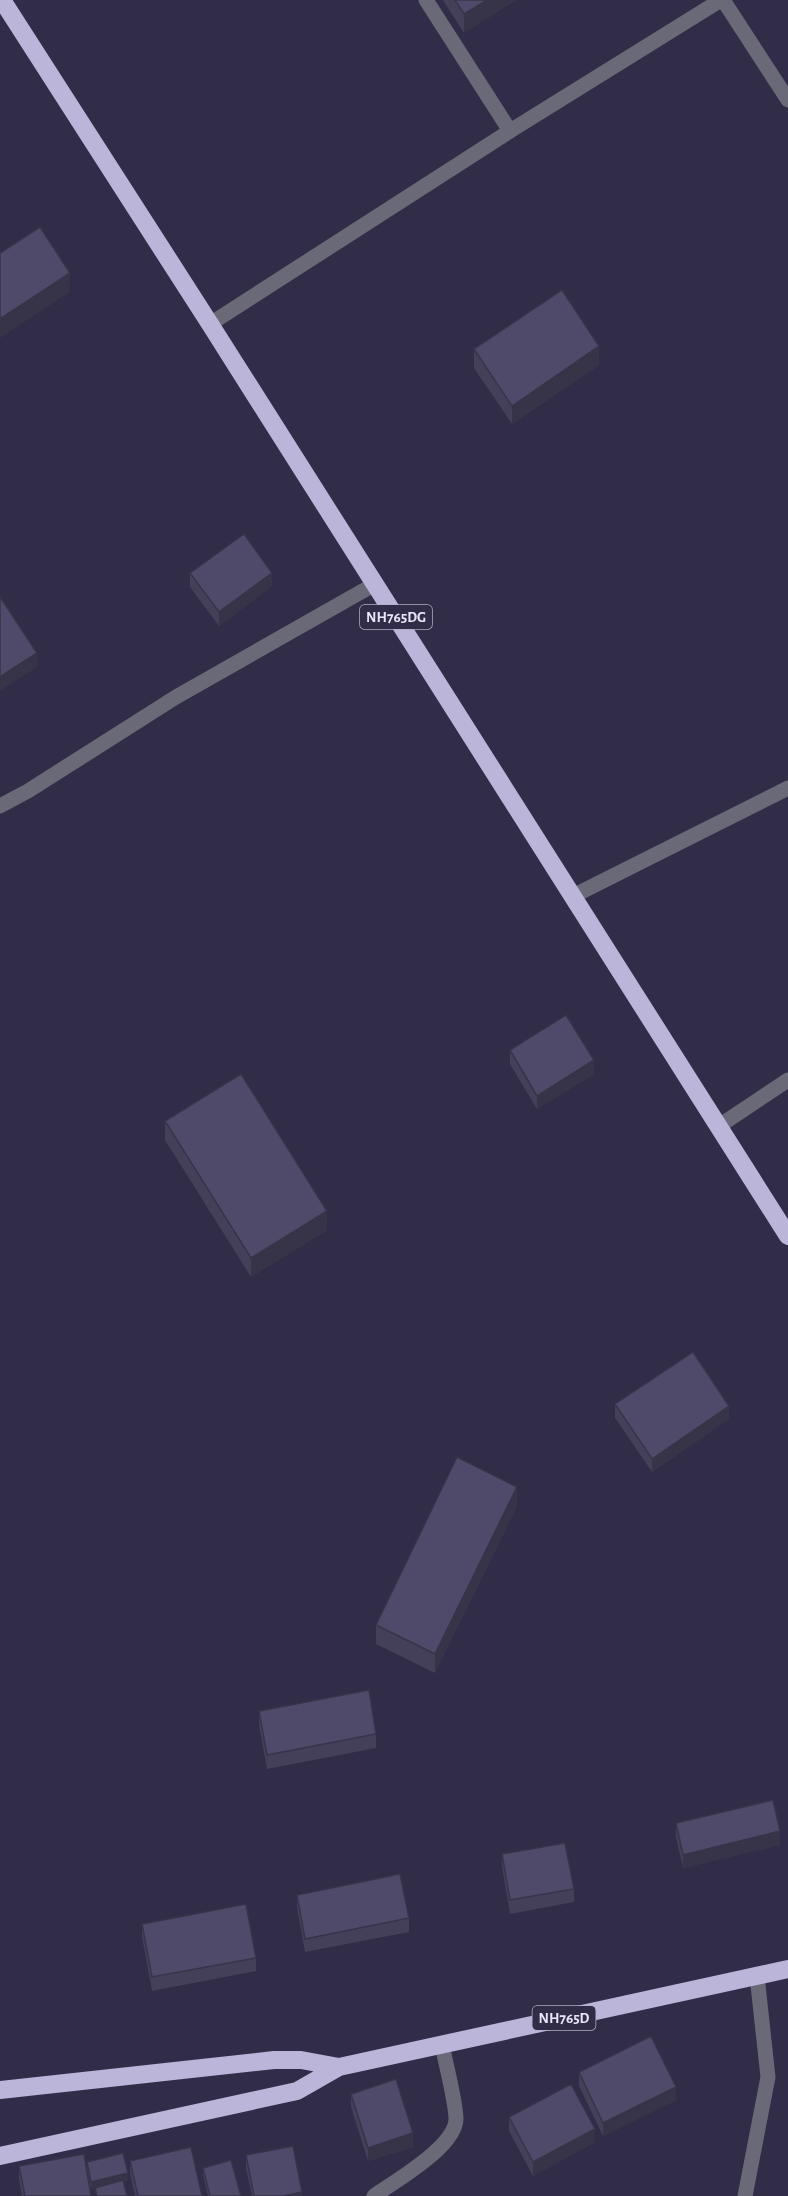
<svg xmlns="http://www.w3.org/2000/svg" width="788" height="2196" font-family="'Alegreya Sans',sans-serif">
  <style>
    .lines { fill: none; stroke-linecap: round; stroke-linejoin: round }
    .lane { stroke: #6a6977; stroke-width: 15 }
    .street { stroke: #6a6977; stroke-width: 15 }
    .highway { stroke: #bab5d9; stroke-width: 18 }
    .wall { fill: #44405a }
    .shaded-wall { fill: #37344a }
    .building { fill: #4f4a69; stroke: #37344a; stroke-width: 1.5 }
    .labels { text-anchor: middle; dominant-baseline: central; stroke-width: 6; stroke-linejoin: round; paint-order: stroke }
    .shield { fill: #312c47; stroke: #b1aec3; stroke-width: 1.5 }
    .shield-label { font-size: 15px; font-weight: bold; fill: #e8e6f8 }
  </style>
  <rect width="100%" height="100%" fill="#312c47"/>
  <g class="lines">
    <path class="lane" d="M426,0L510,131"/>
    <path class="street" d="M723,0L788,100
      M210,324L510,131L721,0
      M0,806L28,791L176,697L375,584
      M573,896L788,788
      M719,1126L788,1080
      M374,2196C395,2181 457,2146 456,2118C455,2098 446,2065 442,2045
      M745,2196L768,2077L757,1976"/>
    <path class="highway" d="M2,0L210,324L788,1236
      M0,2090L274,2060H301L339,2067
      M0,2156L297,2091L339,2067L788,1969"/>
  </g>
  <path class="wall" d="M443,0H516L464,33Z
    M474,349L599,365L512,424L474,368Z
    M190,573L272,586L219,626L190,587Z
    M510,1050L594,1074L537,1109L510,1064Z
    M165,1121L327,1230L251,1277L165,1140Z
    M615,1404L729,1419L652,1472L615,1418Z
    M517,1506L435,1673L376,1644V1625Z
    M259,1711L376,1734V1748L267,1769L259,1725Z
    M676,1823L780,1845L683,1868L676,1837Z
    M502,1854L574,1889V1902L510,1914L502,1867Z
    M297,1895L409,1918V1932L305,1952L297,1908Z
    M142,1924L256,1958V1971L152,1991L142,1937Z
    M579,2072L676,2100L603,2136L579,2086Z
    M351,2094L413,2147L368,2161L351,2107Z
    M509,2117L595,2142L533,2176L509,2131Z
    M246,2155L302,2196H252L246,2169Z
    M130,2161L202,2196H135L130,2174Z
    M87,2162L128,2180L124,2181L127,2196H96L95,2188L98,2187L91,2189L87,2169Z
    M19,2166L91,2196H22L19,2180Z
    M203,2168L241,2196H208L203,2175Z"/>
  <path class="shaded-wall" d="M487,0H516L464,33V14Z
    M70,273V292L0,338V319Z
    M599,346V365L512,424V406Z
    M272,573V586L219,626V612Z
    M37,653V667L0,691V677Z
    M594,1060V1074L537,1109V1096Z
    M327,1211V1230L251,1277V1258Z
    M729,1406V1419L652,1472V1459Z
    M517,1487V1506L435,1673V1654Z
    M780,1831V1845L683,1868V1855Z
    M676,2087V2100L603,2136V2123Z
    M595,2129V2142L533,2176V2162Z
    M413,2133V2147L368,2161V2148Z
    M128,2173V2180L91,2189V2182Z
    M302,2192V2196H283Z"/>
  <path class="building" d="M455,0H487L464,14Z
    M40,227L70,273L0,319V253Z
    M562,290L599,346L512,406L474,349Z
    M244,534L272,573L219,612L190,573Z
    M0,597L37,653L0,677Z
    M566,1015L594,1060L537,1096L510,1050Z
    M241,1074L327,1211L251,1258L165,1121Z
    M693,1352L729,1406L652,1459L615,1404Z
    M457,1457L517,1487L435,1654L376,1625Z
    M369,1690L376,1734L267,1755L259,1711Z
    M773,1800L780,1831L683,1855L676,1823Z
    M565,1843L574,1889L510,1900L502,1854Z
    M400,1874L409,1918L305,1939L297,1895Z
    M246,1904L256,1958L152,1977L142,1924Z
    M651,2036L676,2087L603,2123L579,2072Z
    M396,2079L413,2133L368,2148L351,2094Z
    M571,2084L595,2129L533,2162L509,2117Z
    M293,2146L302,2192L283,2196H254L246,2155Z
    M191,2147L202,2196H138L130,2161Z
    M123,2153L128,2173L91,2182L87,2162Z
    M84,2154L91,2196H25L19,2166Z
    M231,2160L241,2196H210L203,2168Z
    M123,2180L127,2196H97L95,2188Z"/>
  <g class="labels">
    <g class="shield">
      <rect x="360" y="605" width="72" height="24" rx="4.5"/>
      <rect x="532.5" y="2006" width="63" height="24" rx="4.5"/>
    </g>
    <g class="shield-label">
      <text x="396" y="617">NH765DG</text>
      <text x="564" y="2018">NH765D</text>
    </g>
  </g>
</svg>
